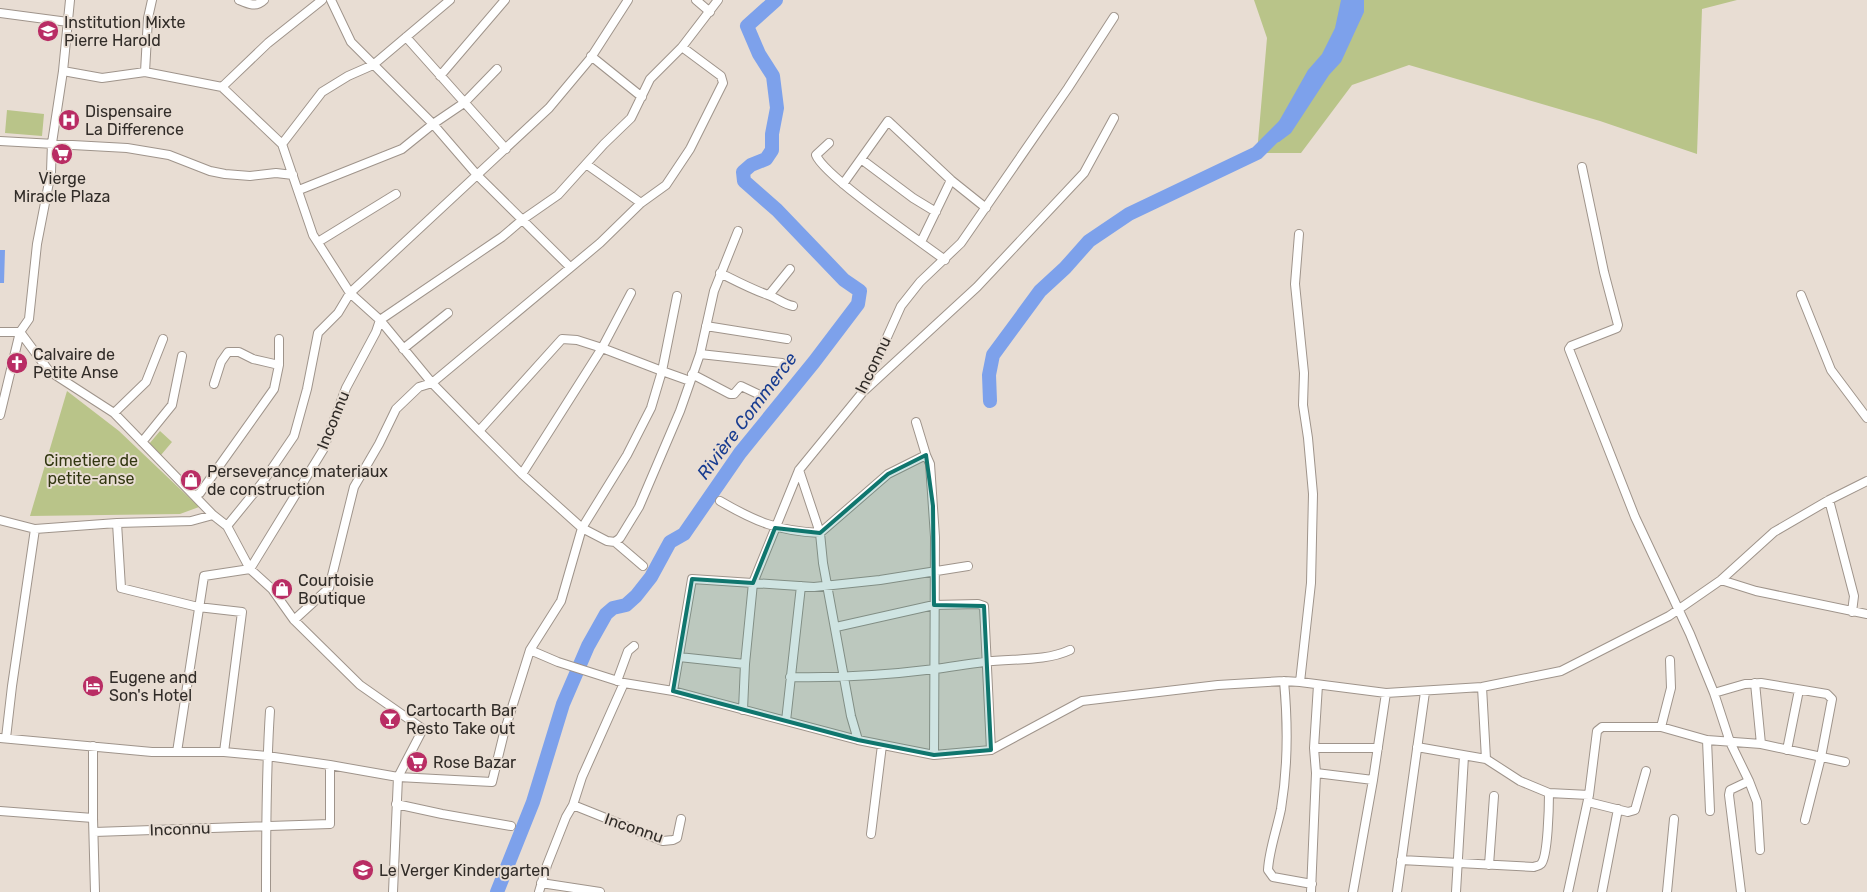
<svg xmlns="http://www.w3.org/2000/svg" width="1867" height="892" font-family="Rubik,sans-serif">
  <style>
    .green { fill: #b9c489 }
    .water { fill: #7da1eb }
    .lines { fill: none; stroke-linecap: round; stroke-linejoin: round }
    .river { stroke: #7da1eb; stroke-width: 14 }
    .street-casing { stroke: #9f948b; stroke-width: 10 }
    .street { stroke: #fff; stroke-width: 8 }
    .marked { fill: #0f766e; fill-opacity: 0.2; stroke: #0f766e; stroke-width: 4; stroke-linejoin: round }
    .labels { text-anchor: middle; dominant-baseline: central; stroke-width: 4; stroke-linejoin: round; paint-order: stroke }
    .poi-label { font-size: 16px; fill: #312c28; stroke: #e8ddd3; text-anchor: start }
    .street-label { font-size: 16px; fill: #312c28; stroke: #e8ddd3 }
    .park-label { font-size: 16px; fill: #323711; stroke: #e8ddd3 }
    .water-label { font-size: 18px; font-style: italic; fill: #183c90; stroke: #e8ddd3 }
  </style>
  <rect width="100%" height="100%" fill="#e8ddd3"/>
  <path class="green" d="M1254,0H1737L1702,9L1697,154L1600,121L1409,65L1352,85L1301,153H1257L1267,38Z
    M7,110L44,114L42,136L5,133Z
    M67,391L119,431L199,507L180,514L30,516Z
    M160,431L172,442L161,455L149,444Z"/>
  <path class="water" d="M1341,0H1364V12L1341,62L1329,75L1291,133L1279,142L1273,143L1272,137L1278,123L1308,70L1322,54L1335,28Z
    M0,250H5L4,283H0Z"/>
  <g class="lines">
    <path class="river" d="M990,401L989,375L993,355L1040,291L1065,268L1089,241L1129,214L1257,153L1284,126
      M497,892L533,802L563,704L588,646L606,614L613,608L626,605L636,596L651,577L670,542L684,534L740,453L814,362L858,304L860,291L844,280L777,210L744,181L743,172L751,165L766,159L772,150V134L777,108L773,76L759,54L747,26L776,0"/>
    <g class="street-casing">
      <path id="street" d="M239,0C248,4 256,8 264,0
        M322,0L268,43L222,87L282,144L313,235L350,293L380,320L432,383L479,431L562,339L577,340L602,348L522,474
        M331,0L351,42L433,124L477,175L570,267
        M696,0L710,12
        M0,13L68,22
        M406,37L506,149
        M591,56L642,97
        M63,71L102,78L145,72L222,87
        M145,72L148,18L152,0
        M440,76L505,0
        M0,141L127,148L169,155L210,171L225,174L250,176L276,173L293,175
        M829,143L816,155C824,176 921,242 945,260
        M282,144L322,92L348,76L373,65L450,0
        M861,159L913,198L936,212
        M586,164L641,203
        M1582,167L1604,272L1618,325L1617,328L1571,346L1569,349L1635,517L1690,634L1714,693L1730,742L1749,781L1757,802L1760,850
        M843,184L888,121L951,180L986,208
        M299,190L402,149L433,124L464,103L497,69
        M1299,234L1295,284L1304,373L1303,405L1308,438L1313,494L1311,583L1300,682
        M318,242L396,194
        M921,242L951,180
        M720,273C736,281 751,289 768,295C777,298 783,304 793,306
        M769,295L790,269
        M1801,295L1831,370L1867,418
        M677,296L662,371L690,381
        M706,326L787,339
        M0,332H20L49,371L114,413L213,515L227,526L250,569L272,589L294,620L360,685L423,729L398,777L492,782L504,733L530,650L561,601L582,528L627,455L651,408L662,371L602,348L631,293
        M403,349L448,313
        M700,354L782,363
        M692,374L730,394H734L741,386L760,395
        M214,384L221,362L228,352H239L253,359L279,365
        M865,390L977,287L1084,173L1114,118
        M114,413L146,382L163,339
        M0,415L20,332L29,319L37,244L51,172L52,143L63,71L70,0
        M916,422L926,455
        M479,431L522,474L582,528L607,541L615,542L620,538L639,507L680,411L700,354L714,291L738,231
        M142,442L172,405L182,356
        M799,470L820,533L823,563L851,716L858,740
        M196,495L200,493L274,389L279,365V339
        M1829,500L1854,596L1852,612
        M720,501C756,522 778,531 820,533L888,474L926,455L930,464L935,537L934,755
        M0,520L35,529L117,523L191,521L213,515
        M117,523L121,588L198,607L242,612L224,752
        M227,526L262,483L294,436L307,389L318,333L338,313L350,293L549,108L590,59L628,0
        M615,542L643,566
        M1721,580L1756,591L1867,614
        M294,620L329,588L354,487L379,444L396,409L419,387L432,383L600,243L641,203L666,185L690,149L723,83L721,76L682,47
        M836,627L934,605L978,604L984,606L991,750
        M530,650L558,662L624,683
        M679,657L745,664
        M790,677C839,678 887,675 935,669C951,667 967,664 984,662C1012,658 1044,662 1070,650
        M617,681L628,651L634,646
        M1284,681C1288,724 1288,767 1281,809C1277,829 1269,850 1268,870L1273,877L1312,884
        M1755,683L1761,744
        M1318,685L1314,748H1378
        M1482,687L1486,759L1520,781L1549,793L1589,795L1568,892
        M673,691L692,579L814,587L880,580L968,566
        M1714,693L1745,684L1761,683L1827,694L1832,699L1821,757L1805,820
        M743,710L745,664L753,583L799,470L862,393L901,306L920,282L961,243L1068,88L1114,17
        M786,721L801,586
        M1661,727L1671,688L1670,660
        M0,738L152,752H224L267,756L330,765L398,777
        M6,738L12,686L35,529
        M1707,740L1710,811
        M93,746V818L95,892
        M1417,747L1486,759
        M1314,748L1316,773
        M1787,750L1799,690
        M177,752L204,576L250,569L323,450L346,388L376,332L380,320L502,237L522,220L558,195L604,144L631,118L650,79L682,47L718,0
        M1589,795L1597,731L1602,727H1661L1707,740L1761,744L1845,762
        M1588,802L1628,812L1635,810L1646,771
        M396,804L442,814L511,826
        M573,805L663,841L673,840L677,838L681,819
        M0,811L93,818
        M94,832L330,824V765
        M871,834L882,745
        M1401,860L1534,867C1536,866 1539,866 1541,864C1548,857 1549,805 1549,793
        M1489,865L1494,796
        M541,883L600,892
        M266,892C266,832 266,771 270,711
        M393,892L398,777
        M539,892L547,865L566,817L573,805L582,777L624,683L673,691L858,740L934,755L991,750L1082,701L1218,685L1284,681L1300,682L1386,693L1482,687L1561,671L1669,616L1721,580L1774,532L1829,500L1867,481
        M1311,892L1316,773L1373,780
        M1353,892L1373,780L1386,693
        M1397,892L1425,692
        M1456,892L1464,756
        M1602,892L1618,809
        M1667,892L1674,819
        M1741,892L1729,795L1730,790L1749,781"/>
    </g>
    <use href="#street" class="street"/>
  </g>
  <path class="marked" d="M926,455L933,506L934,605L984,606L991,750L934,755L858,740L673,691L692,579L753,583L775,528L820,533L888,474Z"/>
  <defs>
    <g id="school-disc" transform="scale(1.125)"><circle r="9.5" fill="#b92d64" stroke="#e8ddd3"/><path d="M0-5L7-2L0 1L-7-2ZM-4 1L0 2.5L4 1V4Q0 6-4 4Z" fill="#fff"/></g>
    <g id="hospital-disc" transform="scale(1.125)"><circle r="9.5" fill="#b92d64" stroke="#e8ddd3"/><path d="M-5-5h3v3.5h4V-5h3V5h-3V1.5h-4V5h-3Z" fill="#fff"/></g>
    <g id="supermarket-disc" transform="scale(1.125)"><circle r="9.5" fill="#b92d64" stroke="#e8ddd3"/><path d="M-6-5.5h2.5l.6 2H6L4.5 2H-2.5L-4.4-4H-6ZM-1.5 3.2a1.3 1.3 0 1 0 .1 0ZM3 3.2a1.3 1.3 0 1 0 .1 0Z" fill="#fff"/></g>
    <g id="church-disc" transform="scale(1.125)"><circle r="9.5" fill="#b92d64" stroke="#e8ddd3"/><path d="M-1.2-6h2.4v3.5h3.3v2.4h-3.3V6h-2.4V-.1h-3.3v-2.4h3.3Z" fill="#fff"/></g>
    <g id="shop-disc" transform="scale(1.125)"><circle r="9.5" fill="#b92d64" stroke="#e8ddd3"/><path d="M-5-2.5h2.3a2.7 3.5 0 0 1 5.4 0H5L5.5 6h-11ZM-1.5-2.5h3a1.5 2.3 0 0 0-3 0Z" fill="#fff"/></g>
    <g id="hotel-disc" transform="scale(1.125)"><circle r="9.5" fill="#b92d64" stroke="#e8ddd3"/><path d="M-6-4.5h1.5V1H6V5H4.5V3h-9V5H-6ZM-4 0a1.8 1.8 0 1 1 3.6 0ZM.5 0V-2.5h3Q6-2.5 6 0Z" fill="#fff"/></g>
    <g id="bar-disc" transform="scale(1.125)"><circle r="9.5" fill="#b92d64" stroke="#e8ddd3"/><path d="M-6-5H6L.8 .8V4.5H3.5V6h-7V4.5H-.8V.8Z" fill="#fff"/></g>
  </defs>
  <g fill-rule="evenodd">
    <use href="#school-disc" x="48" y="31"/>
    <use href="#hospital-disc" x="69" y="120"/>
    <use href="#supermarket-disc" x="62" y="154"/>
    <use href="#church-disc" x="17" y="363"/>
    <use href="#shop-disc" x="191" y="480"/>
    <use href="#shop-disc" x="282" y="589"/>
    <use href="#hotel-disc" x="93" y="686"/>
    <use href="#bar-disc" x="390" y="719"/>
    <use href="#supermarket-disc" x="417" y="762"/>
    <use href="#school-disc" x="363" y="870"/>
  </g>
  <g class="labels">
    <g class="poi-label">
      <text x="64" y="22">Institution Mixte<tspan x="64" dy="18">Pierre Harold</tspan></text>
      <text x="85" y="111">Dispensaire<tspan x="85" dy="18">La Difference</tspan></text>
      <text x="62" y="178" text-anchor="middle">Vierge<tspan x="62" dy="18">Miracle Plaza</tspan></text>
      <text x="33" y="354">Calvaire de<tspan x="33" dy="18">Petite Anse</tspan></text>
      <text x="207" y="471">Perseverance materiaux<tspan x="207" dy="18">de construction</tspan></text>
      <text x="298" y="580">Courtoisie<tspan x="298" dy="18">Boutique</tspan></text>
      <text x="109" y="677">Eugene and<tspan x="109" dy="18">Son's Hotel</tspan></text>
      <text x="406" y="710">Cartocarth Bar<tspan x="406" dy="18">Resto Take out</tspan></text>
      <text x="433" y="762">Rose Bazar</text>
      <text x="379" y="870">Le Verger Kindergarten</text>
    </g>
    <g class="street-label">
      <text transform="translate(873 365) rotate(-64)">Inconnu</text>
      <text transform="translate(333 420) rotate(-68)">Inconnu</text>
      <text transform="translate(634 828) rotate(19)">Inconnu</text>
      <text transform="translate(180 829) rotate(-2)">Inconnu</text>
    </g>
    <g class="park-label">
      <text x="91" y="460">Cimetiere de<tspan x="91" dy="18">petite-anse</tspan></text>
    </g>
    <g class="water-label">
      <text transform="translate(747 416) rotate(-53)">Rivière Commerce</text>
    </g>
  </g>
</svg>
